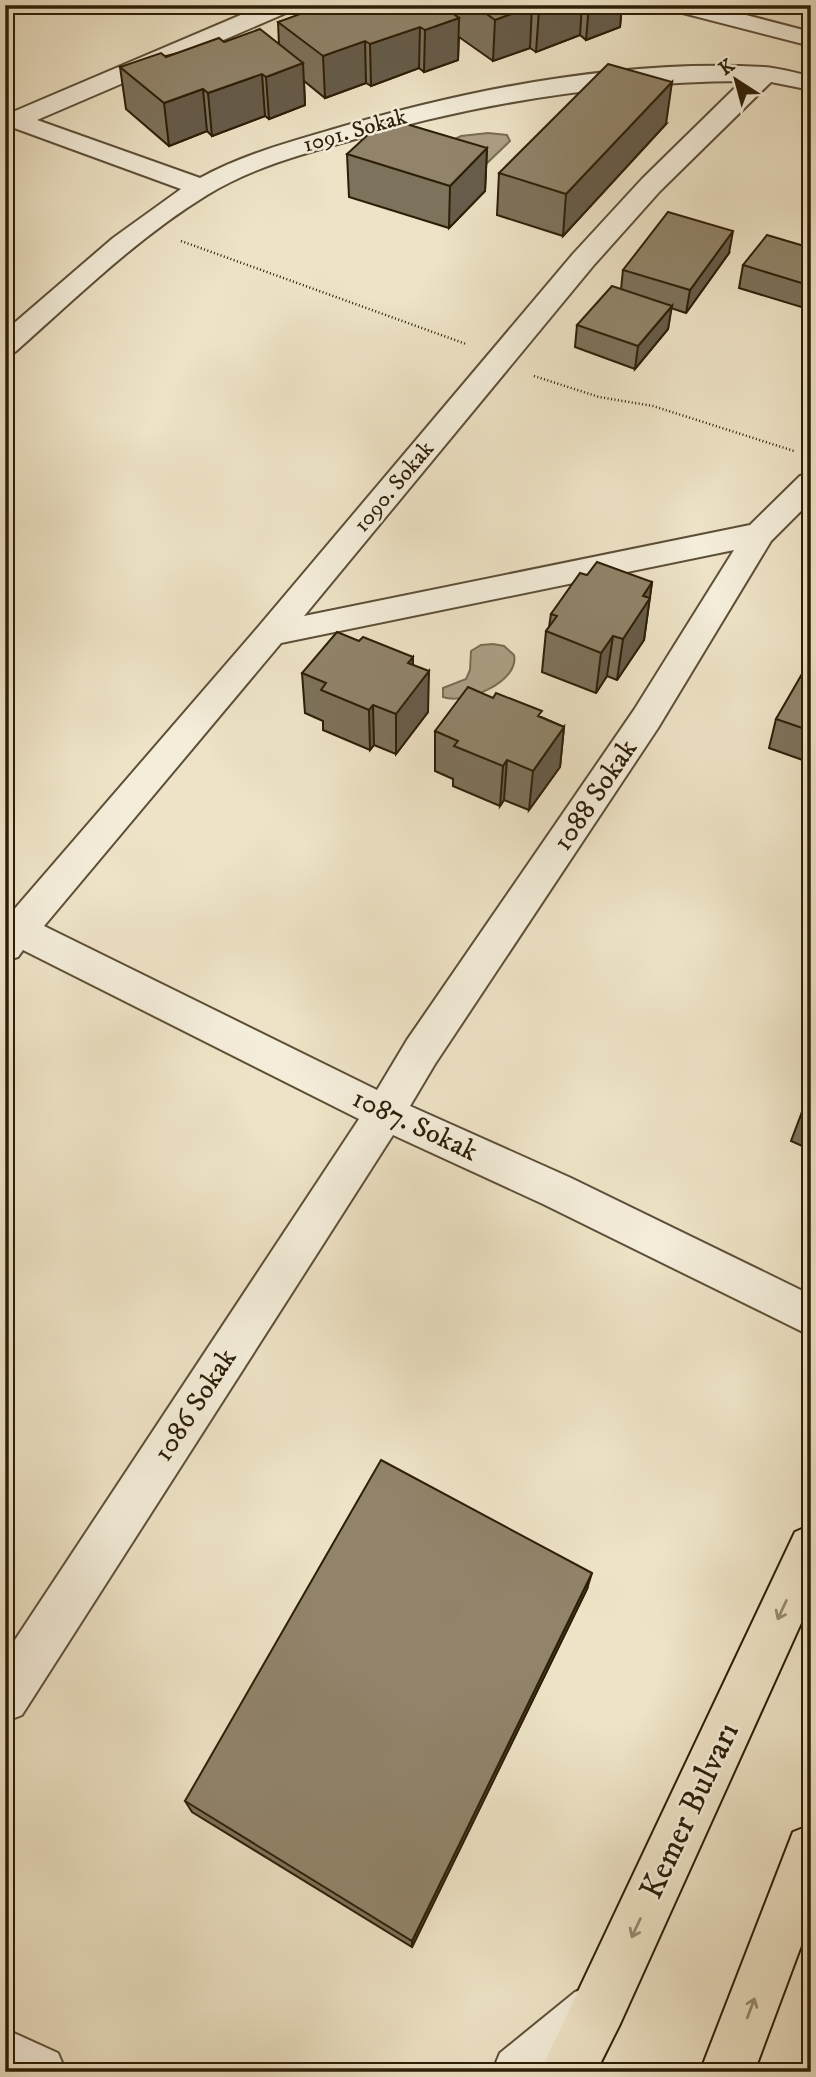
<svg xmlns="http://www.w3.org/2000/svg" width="816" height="2077" font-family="'IM FELL DW Pica',serif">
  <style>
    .water { fill: #aca085; stroke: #796c53; stroke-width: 2 }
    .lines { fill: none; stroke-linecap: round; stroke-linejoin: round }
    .minor-casing { stroke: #5d4f37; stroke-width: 4 }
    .major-casing { stroke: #2d1e07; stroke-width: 4 }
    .path { stroke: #2d1e07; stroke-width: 2.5; stroke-dasharray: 1 2.5; stroke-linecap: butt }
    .minor { fill: #f4edda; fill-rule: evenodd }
    .major { fill: #eee3c6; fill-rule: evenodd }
    .wall { fill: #7d725b; stroke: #2d1e07; stroke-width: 2 }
    .shaded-wall { fill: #665c4a; stroke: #2d1e07; stroke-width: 2 }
    .building { fill: #91846a; stroke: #2d1e07; stroke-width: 2 }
    .oneway { stroke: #978a70 }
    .labels { text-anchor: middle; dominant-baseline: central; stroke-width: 5; stroke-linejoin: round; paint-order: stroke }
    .far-street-label { font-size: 23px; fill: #2d1e07; stroke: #f4edda }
    .street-label { font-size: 28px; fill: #2d1e07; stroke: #f4edda }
    .near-street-label { font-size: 33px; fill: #2d1e07; stroke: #f4edda }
  </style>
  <rect width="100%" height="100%" fill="#eee3c6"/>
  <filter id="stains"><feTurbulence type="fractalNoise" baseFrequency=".00286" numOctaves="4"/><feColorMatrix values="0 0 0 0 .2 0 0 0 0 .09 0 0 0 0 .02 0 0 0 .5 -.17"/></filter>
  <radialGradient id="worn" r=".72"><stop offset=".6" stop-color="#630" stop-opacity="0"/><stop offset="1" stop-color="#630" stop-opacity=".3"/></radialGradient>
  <path class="water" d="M488,133L507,135L510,141L486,164L436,148L461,136Z
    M493,644L504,646L514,655C520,682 464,705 443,697V688L466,679L470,670L471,651L481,645Z"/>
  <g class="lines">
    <g class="minor-casing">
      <path id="minor" d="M264,5H297L293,10L37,120L200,178C242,155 289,142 334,129C469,89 623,59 764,67C779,68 795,73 811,76V90L771,82L660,191L593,266L304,616L750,525L800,476L811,473V501L771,541L658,728L435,1064L410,1106L571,1178L811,1295V1336L543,1204L393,1135L22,1715L5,1722V1655L359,1119L23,950L18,957L5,961V920L259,626L573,254L642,179L742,81C606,82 475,103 345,142C299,155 249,169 207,195C137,238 77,297 15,352L5,355V331L113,238L181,189L6,125L5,109L15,111ZM734,550L634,710L407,1040L377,1090L44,926L281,643Z
        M667,5H708L811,32V46L671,10Z
        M594,1985L613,1992L620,2011L613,2030L561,2072H492L500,2053L575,1992Z
        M5,2029L58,2053L66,2072H5Z"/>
    </g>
    <g class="major-casing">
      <path id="major" d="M811,1525V1601L620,2024L596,2072H540L795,1532Z
        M811,1825V1919L754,2072H700L793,1832Z"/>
    </g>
    <path class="path" d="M181,241L466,344
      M534,376L599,397L653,406L794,451"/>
    <use href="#minor" class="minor"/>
    <use href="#major" class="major"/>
  </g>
  <path class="wall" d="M444,5H622L620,27L586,40L580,35L536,52L530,48L493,61L459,37L458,60L424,72L419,68L371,86L366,83L325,98L304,81L305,105L269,119L265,116L212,136L207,131L169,146L126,109L120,67L224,42L279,45L278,22L325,11L444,7Z
    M666,124L563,236L497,215L499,173Z
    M487,148L485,191L449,228L349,197L347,154Z
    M811,248V310L739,288L743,265Z
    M729,253L686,313L671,308L668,329L635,369L575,347L577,325L621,289L623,270Z
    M587,575L652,582L644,640L617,680L607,676L596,693L542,672L546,631L549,627L551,614Z
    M413,665L428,712L396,754L374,745L370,750L323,730V721L305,713L302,673Z
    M811,669V763L769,748L776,719Z
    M541,717L564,727L560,767L529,810L504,800L500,806L453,786V779L435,771V731Z
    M811,1096V1150L791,1141L802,1112Z
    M587,1589L412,1947L192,1812L185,1801Z"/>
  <path class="shaded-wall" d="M552,5H582L580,35L536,52L539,10Z
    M589,5H622L620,27L586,40Z
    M532,6L530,48L493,61L495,20Z
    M459,18L458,60L424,72L425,30Z
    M420,27L419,68L371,86L370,44Z
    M365,41L366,83L325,98L323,56Z
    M303,63L305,105L269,119L266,77Z
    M262,74L265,116L212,136L208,93Z
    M672,82L666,124L563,236L566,194Z
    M203,89L207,131L169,146L164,103Z
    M487,148L485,191L449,228L450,186Z
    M733,231L729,253L686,313L690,290Z
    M672,306L668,329L635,369L638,346Z
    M652,582L644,640L617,680L623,639L643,596Z
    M613,636L607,676L596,693L601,653Z
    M413,657V691L429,671L428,712L396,754V714L408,663Z
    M373,705L374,745L370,750L369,710Z
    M564,727L560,767L529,810L533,771Z
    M507,760L504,800L500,806L503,766Z
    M592,1573L587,1589L412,1947V1941Z"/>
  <path class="building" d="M340,5H441L459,18L425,30L420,27L370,44L365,41L323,56L278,22L319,7L325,11Z
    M474,5H552L539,10L532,6L495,20Z
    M260,29L303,63L266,77L262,74L208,93L203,89L164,103L120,67L161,53L166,57L219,38L224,42Z
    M608,64L672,82L566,194L499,173Z
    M386,118L487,148L450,186L347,154Z
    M668,212L733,231L690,290L623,270Z
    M767,235L811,248V286L743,265Z
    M612,286L672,306L638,346L577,325Z
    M597,562L652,582L643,596L650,598L623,639L613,636L601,653L546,631L557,616L551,614L580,573L587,575Z
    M337,632L359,641L363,637L413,657L408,663L429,671L396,714L373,705L369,710L321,690L326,683L302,673Z
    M806,667L811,669V731L776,719Z
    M468,687L493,698L496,693L542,711L538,716L564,727L533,771L507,760L503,766L454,746L458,741L435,731Z
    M811,1096V1116L802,1112Z
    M381,1460L592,1573L412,1941L185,1801Z"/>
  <defs><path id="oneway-shaft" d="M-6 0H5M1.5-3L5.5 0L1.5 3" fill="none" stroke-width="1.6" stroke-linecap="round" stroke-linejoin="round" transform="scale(1.75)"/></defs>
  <g class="oneway">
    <use href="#oneway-shaft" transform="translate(782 1610) rotate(115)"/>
    <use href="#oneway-shaft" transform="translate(636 1928) rotate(115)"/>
    <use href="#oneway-shaft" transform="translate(751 2008) rotate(-69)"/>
  </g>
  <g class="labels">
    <g class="far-street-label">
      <text transform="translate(355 131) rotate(-16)">1091. Sokak</text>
      <text transform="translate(394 487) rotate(-50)">1090. Sokak</text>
    </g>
    <g class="street-label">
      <text transform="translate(595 795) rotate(-56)">1088 Sokak</text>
      <text transform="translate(415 1125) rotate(25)">1087. Sokak</text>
      <text transform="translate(195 1405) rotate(-57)">1086 Sokak</text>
    </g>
    <g class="near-street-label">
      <text transform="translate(690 1811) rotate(-65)">Kemer Bulvarı</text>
    </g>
  </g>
  <rect width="816" height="2077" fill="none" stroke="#eee3c6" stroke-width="28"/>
  <rect x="7" y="7" width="802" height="2063" fill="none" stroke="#2d1e07" stroke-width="3.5"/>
  <rect x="14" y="14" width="788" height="2049" fill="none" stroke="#2d1e07" stroke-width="2"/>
  <g transform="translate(736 80) rotate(324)" stroke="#f4edda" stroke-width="5" paint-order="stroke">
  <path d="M0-5L12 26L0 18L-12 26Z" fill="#2d1e07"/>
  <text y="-10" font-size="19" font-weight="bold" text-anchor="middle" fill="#2d1e07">K</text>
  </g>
  <rect width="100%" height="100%" filter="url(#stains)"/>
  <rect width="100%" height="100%" fill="url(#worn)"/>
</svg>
